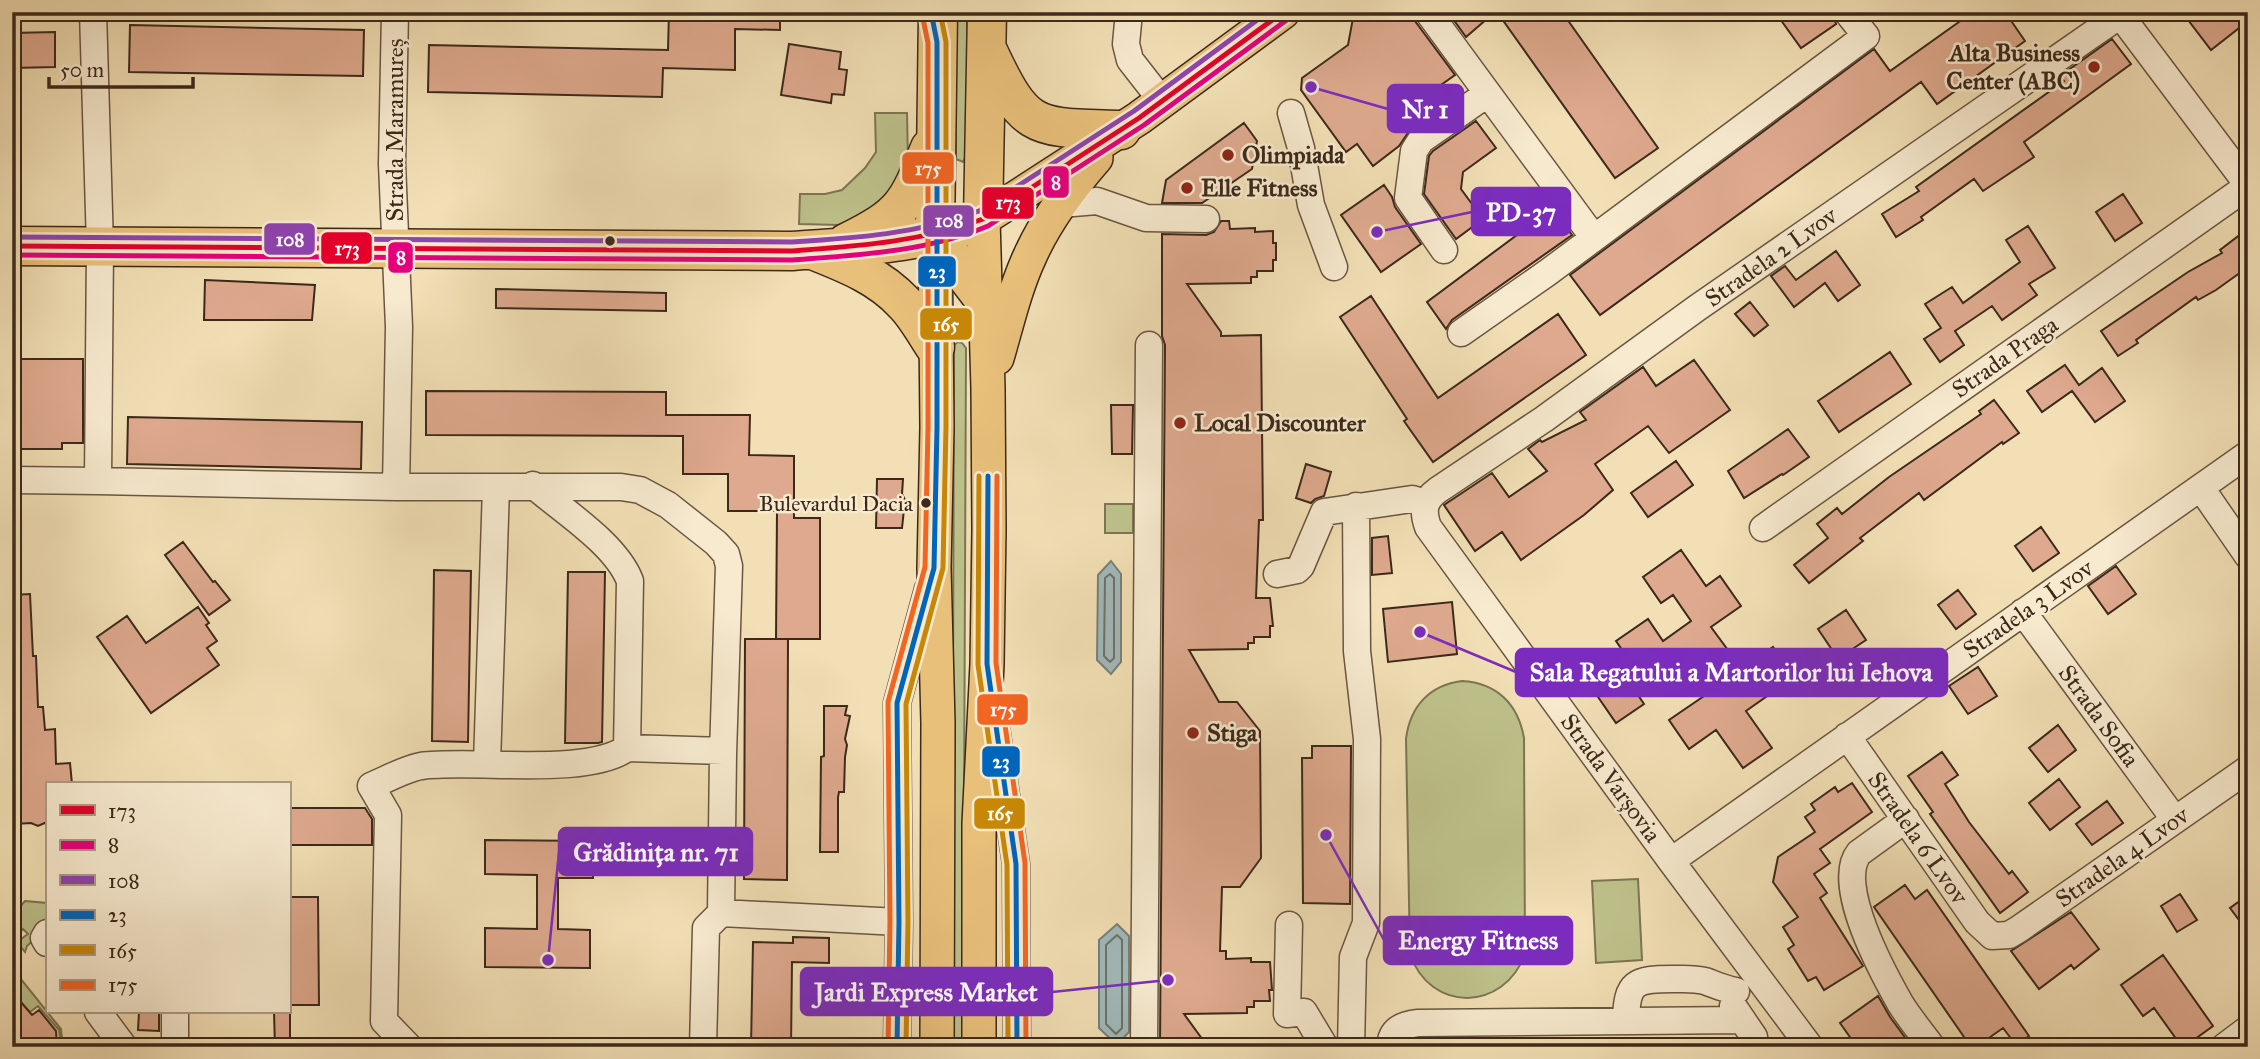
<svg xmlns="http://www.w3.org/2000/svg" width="2260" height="1059" font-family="'IM FELL Great Primer',serif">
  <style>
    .green { fill: #bec18b; stroke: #7d7552; stroke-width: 2 }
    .water { fill: #a1b9ba; stroke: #797f7a; stroke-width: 2 }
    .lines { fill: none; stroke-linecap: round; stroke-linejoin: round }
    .shore { stroke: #6e716a; stroke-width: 2 }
    .building { fill: #dea98e; stroke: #3c291a; stroke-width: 2 }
    .minor-casing { stroke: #6a5641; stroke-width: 29 }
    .major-casing { stroke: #3c291a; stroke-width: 36 }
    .highway-casing { stroke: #3c291a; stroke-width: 41 }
    .minor { stroke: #f7eacf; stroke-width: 26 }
    .major { stroke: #e9c07a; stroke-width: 33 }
    .highway { stroke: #e9c07a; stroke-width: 38 }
    .bus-1-casing { stroke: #f7eacf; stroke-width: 10 }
    .bus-2-casing { stroke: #f7eacf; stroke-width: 10 }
    .bus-3-casing { stroke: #f7eacf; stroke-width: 10 }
    .bus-4-casing { stroke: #f7eacf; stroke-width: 10 }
    .bus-5-casing { stroke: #f7eacf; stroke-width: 10 }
    .bus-6-casing { stroke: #f7eacf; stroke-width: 10 }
    .bus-1 { stroke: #e4002b; stroke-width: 5 }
    .bus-2 { stroke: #e5007d; stroke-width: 5 }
    .bus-3 { stroke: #8e44ad; stroke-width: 5 }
    .bus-4 { stroke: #0065bd; stroke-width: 5 }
    .bus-5 { stroke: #c88706; stroke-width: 5 }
    .bus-6 { stroke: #f26522; stroke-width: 5 }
    .poi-dot { fill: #8f2418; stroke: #f7eacf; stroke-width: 2.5 }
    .bus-dot { fill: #3c291a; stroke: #f7eacf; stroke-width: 2.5 }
    .labels { text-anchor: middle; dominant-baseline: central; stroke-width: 5; stroke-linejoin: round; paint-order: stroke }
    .bus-label { font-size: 22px; fill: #3c291a; stroke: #f7eacf; text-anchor: end }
    .poi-label { font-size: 24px; font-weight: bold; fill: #3c291a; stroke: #f7eacf; text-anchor: start }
    .street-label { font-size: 24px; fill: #3c291a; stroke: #f7eacf }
    .leader { fill: none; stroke: #7b2cbf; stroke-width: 2.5 }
    .callout-dot { fill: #7b2cbf; stroke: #f7eacf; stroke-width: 2.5 }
    .callout { fill: #7b2cbf; stroke: #7b2cbf; stroke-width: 2.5 }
    .callout-label { font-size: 26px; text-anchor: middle; font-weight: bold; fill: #fff }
    .line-badge { stroke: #f7eacf; stroke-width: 2.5 }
    .badge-label { font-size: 19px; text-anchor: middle; font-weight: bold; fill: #fff }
  </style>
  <rect width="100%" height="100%" fill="#f2dfb5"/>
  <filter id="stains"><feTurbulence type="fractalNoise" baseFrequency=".00286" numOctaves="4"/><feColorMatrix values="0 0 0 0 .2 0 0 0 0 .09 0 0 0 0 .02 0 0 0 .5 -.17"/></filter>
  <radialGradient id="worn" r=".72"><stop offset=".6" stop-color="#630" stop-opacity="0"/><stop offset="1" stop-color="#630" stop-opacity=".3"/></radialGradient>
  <path class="green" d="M956,12H967V154L963,162L956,159Z
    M875,113H907L908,162L893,194L859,219L839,225L799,224L800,194H825L842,190L865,168L876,152Z
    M958,342L962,343L966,348L963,1047H952L954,345Z
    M1105,504H1133V533H1105Z
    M1462,681C1497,683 1518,704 1524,738L1525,954C1504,1012 1430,1013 1410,954L1406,739C1410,706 1430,685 1462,681Z
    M1638,879L1642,960L1596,963L1592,881Z
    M25,901L47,903V927L27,946L25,952L17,942L28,934L23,929L14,939L12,916Z
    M16,973L61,1029L63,1047H61L59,1030L38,1006L30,1012L19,1000L20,996L12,987V976Z"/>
  <path class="water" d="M1111,561L1121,574V662L1111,674L1097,660L1098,575Z
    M1117,924L1129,936V1032L1117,1045L1099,1028V940Z"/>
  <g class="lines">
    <path class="shore" d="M1110,574L1114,578V658L1110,662L1104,656L1105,578Z
      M1117,935L1122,940V1028L1116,1034L1106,1024V945Z"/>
  </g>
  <path class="building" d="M669,12H780V30L735,29V70L663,68L662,97L428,92L429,45L668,50Z
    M1361,12H1412L1415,21L1455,75L1431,92L1442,106L1412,127L1399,146L1373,166L1357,144L1346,152L1301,90L1302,78L1348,45L1353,18Z
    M1448,12H1495L1466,37Z
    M1497,12H1562L1658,148L1615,178Z
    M1775,12H1832L1836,24L1801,48Z
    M1973,12H2005L2025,41L1937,104L1921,82L1600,315L1570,275L1874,49L1890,71Z
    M2182,12H2248V21L2211,50Z
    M130,25L364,30L363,76L129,72Z
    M55,32V67L12,68V33Z
    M2112,39L2131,64L2024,142L2034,157L1983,191L1974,179L1921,217L1923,220L1896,237L1882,214L1919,191L1916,187L2064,81L2060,76Z
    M789,44L841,52L839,69L847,70L844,95L832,94L831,103L781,95Z
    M1476,121L1496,148L1463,172L1461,189L1483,219L1456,239L1424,194L1429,156L1433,151Z
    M1244,123L1257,141L1252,169L1202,203H1162L1166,180Z
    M1384,185L1392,197L1395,207L1421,244L1381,272L1341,215Z
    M2123,194L2142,223L2115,241L2096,212Z
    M1553,208L1572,235L1452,320L1446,329L1427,302Z
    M1221,221H1229L1230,229L1255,228V232L1273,231V243H1276V260H1273V271H1257V277H1251V283L1187,284L1221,332V336L1261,335L1263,520H1259L1256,598H1270L1273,626H1270V637H1254V643H1248V649L1189,650L1219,702H1237L1260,731L1261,858L1240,887H1222L1220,951H1226V959L1251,958V962H1270L1272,990H1269L1270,1001H1254V1007H1247V1013L1184,1014L1208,1047H1160L1165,345L1162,336V234L1206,235L1214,232Z
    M2028,226L2055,268L2029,284L2037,295L2002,320L1992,306L1955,331L1964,345L1940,362L1924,339L1941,328L1925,304L1952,287L1963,303L2020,262L2006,240Z
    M2241,234L2248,243V267L2216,290L2198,300L2196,297L2136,340L2138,343L2118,356L2101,331L2188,272L2222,253L2220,250Z
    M1836,251L1860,285L1838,301L1825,283L1794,307L1771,276L1785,266L1796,280Z
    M205,280L315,285L312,320H204Z
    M496,289L666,293V311L496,308Z
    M1371,296L1438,398L1558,314L1586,355L1433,462L1404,421L1407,419L1340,317Z
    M1750,302L1768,325L1754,336L1735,314Z
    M1890,352L1911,384L1839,432L1818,401Z
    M12,359H83V443H62V449H12Z
    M1694,360L1730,410L1669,453L1648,426L1595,464L1613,490L1584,515L1521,560L1502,532L1475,551L1444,505L1492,473L1509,497L1547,471L1528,449L1540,440L1542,442L1586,420L1580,412L1643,367L1656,386Z
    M2065,365L2079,385L2102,368L2125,401L2095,422L2072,391L2042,412L2027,391Z
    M426,391L666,392V415H750L749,455L794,456V518H820V639H776L777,511H728V474H683V436L426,435Z
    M1994,400L2019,433L2003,444L2002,442L1924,500L1919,493L1860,538L1863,541L1809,583L1794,565L1828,538L1817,524L1837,508L1842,514L1889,477L1981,414L1979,411Z
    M1111,405H1133L1132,454H1112Z
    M128,417L362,422L361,469L127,464Z
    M1788,429L1809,457L1783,475L1782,474L1744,498L1728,471Z
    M1676,461L1693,485L1648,517L1631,493Z
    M1306,464L1331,472L1324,496L1315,499L1311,503L1296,498Z
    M877,479H903L902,494L905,500L902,528H876Z
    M2041,527L2059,553L2033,571L2015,546Z
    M1388,536L1392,573L1372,575V538Z
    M183,542L213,582L215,581L230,600L209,615L165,555Z
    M1681,550L1706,586L1720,576L1741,606L1711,627L1742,669L1773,647L1794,677L1746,711L1772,748L1743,768L1716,730L1689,749L1669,720L1704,696L1682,665L1638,695L1644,704L1616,723L1596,694L1634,667L1616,641L1648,619L1663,641L1691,621L1673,595L1661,603L1643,577Z
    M2116,566L2136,594L2108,614L2088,586Z
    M434,570L471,571L468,742L432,741Z
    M568,572H605L602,742L598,743H565Z
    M1958,590L1976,614L1956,629L1938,605Z
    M30,594L33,656H36L38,707H43L45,730L55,729L56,764L70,763L72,784H47V822L38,826L31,823L15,824L12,595Z
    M1452,602L1457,654L1388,662L1383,609Z
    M198,607L209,623L206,625L217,641L207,648L219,665L151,713L97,637L127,616L146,643Z
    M1846,610L1866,640L1854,648L1860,658L1845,669L1818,629Z
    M745,639H788L787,880L744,879Z
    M1978,667L1997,696L1968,714L1949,686Z
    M824,706H847L845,715L850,716L845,739L847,745L845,757L844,792H839L838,797V852H820L821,757L824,756Z
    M2058,725L2076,750L2048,772L2029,748Z
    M1312,746H1351L1350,904L1303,903L1302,758H1312Z
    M1942,752L1958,775L1945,784L1969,822L2009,874L2012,871L2028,892L2000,913L1930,814L1933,812L1908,776Z
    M2059,779L2080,807L2050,830L2029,803Z
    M1852,783L1872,812L1820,849L1830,863L1814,874L1827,893L1820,898L1863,966L1824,990L1816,977L1808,981L1788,949L1794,945L1783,927L1798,917L1773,882L1778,857L1815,832L1805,817L1815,810L1811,804L1835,787L1838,792Z
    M2107,801L2123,823L2092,845L2076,824Z
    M289,808H365L372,819V845H289Z
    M485,840L594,841L593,878H558V929L590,930V968L485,967V928L537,929V875L485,874Z
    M1905,885L1915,899L1927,890L2029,1036L2016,1045L2003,1028L1976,1047H1971L1874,907Z
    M2180,894L2197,920L2177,932L2161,906Z
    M2248,895V932L2230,908Z
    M289,897H318L319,1005H289Z
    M2071,912L2099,949L2074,969L2071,965L2039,989L2011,951Z
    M793,937L829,938V963L792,962L791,1047H751L753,942L793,943Z
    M2163,955L2213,1026L2184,1047H2182L2154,1008L2143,1016L2121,985Z
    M12,992L32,1015L39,1010L56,1031L57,1047H12Z
    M1878,996L1890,1017L1912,1047H1857L1840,1023Z
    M139,1012H159V1031L138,1030Z
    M274,1012H290V1047H275Z"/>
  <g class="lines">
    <g class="minor-casing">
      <path id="minor" d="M395,12L392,164L399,327L396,487H496L487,764
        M1129,12L1126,44L1130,60L1162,101
        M1428,12L1594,238
        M2118,12L2248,185
        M1291,113L1301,148L1311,205L1334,267
        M1061,204L1097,201L1146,218L1206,219
        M1444,250L1408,198L1414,151L1421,140L1487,94
        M1461,333L1547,273L1866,36L1847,12
        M12,480L98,481L100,246L93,12
        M98,481L396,487
        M533,485C563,511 616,544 630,581L627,748
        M496,487H621L640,490L668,505L716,543L726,554L729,566L723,754L721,913
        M2201,488L2248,556
        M1763,528L2248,186
        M1277,574L1297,570L1301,566L1324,512L1412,499L1426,503
        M2023,612L2175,820
        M994,714L1016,864L1017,1047
        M1847,736L1977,922L1992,936L2009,935L2019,929L2248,769
        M1906,819L1859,853C1834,884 1883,973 1900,1003C1909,1018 1921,1032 1932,1047
        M1671,861L2248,454
        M1289,925L1287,1014L1304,1012L1325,1047
        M47,933L44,938L47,943
        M1733,1006L1754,1037L1755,1047
        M98,1012L124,1047
        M175,1012V1047
        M1626,1020C1627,982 1635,979 1672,979C1683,979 1694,978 1705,981C1716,985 1724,989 1736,991
        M409,1047L384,1021L388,815L371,786C387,779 405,769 421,766C474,759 588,777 627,748L723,751
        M703,1047L706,928L721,913L899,922
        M897,1047L899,922L897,703L928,589
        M1144,1047L1149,345
        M1351,1047L1353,957L1366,923L1367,739L1357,651L1356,506
        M1390,1047C1391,1029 1402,1025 1418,1023L1742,1020
        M1810,1047L1671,861L1428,527C1422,510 1424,500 1438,490L1544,419L1697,308L2120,15
        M2224,1047L2248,1029"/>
    </g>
    <g class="major-casing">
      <path id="major" d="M935,235L937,427L934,568L938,723L937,1047
        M997,358C1007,324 1015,288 1030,256C1046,220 1070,188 1096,158
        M979,1047V824L987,664L989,530L988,388L983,219L1139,118L1283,12"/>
    </g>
    <g class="highway-casing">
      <path id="highway" d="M988,51C1026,133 1035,127 1121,130
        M935,235L938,12
        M935,235L986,302
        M846,243C903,215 907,205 930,148
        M12,246L792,251C857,246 922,245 983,219L987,12
        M815,251C848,264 880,277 904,303C916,315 925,332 935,347"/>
    </g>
    <use href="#minor" class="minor"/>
    <use href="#major" class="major"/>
    <use href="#highway" class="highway"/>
    <g class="bus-1-casing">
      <path id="bus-1" d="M12,246L792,251C857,246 921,242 983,219L1139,118L1283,12"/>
    </g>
    <g class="bus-2-casing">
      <path id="bus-2" d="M12,255L792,260C858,255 926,252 988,226L1144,125L1288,19"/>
    </g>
    <g class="bus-3-casing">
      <path id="bus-3" d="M12,237L792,242C856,238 918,234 979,211L1134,111L1268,12"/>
    </g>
    <g class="bus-4-casing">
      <path id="bus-4" d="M988,476L987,664L1016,864L1017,1047
        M897,1047L899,922L897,703L934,568L937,427V42L931,12"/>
    </g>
    <g class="bus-5-casing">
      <path id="bus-5" d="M979,476L978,665L1007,865L1008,1047
        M906,1047L908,922L906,704L943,568L946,427V42L940,12"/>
    </g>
    <g class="bus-6-casing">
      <path id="bus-6" d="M997,476L996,663L1025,863L1026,1047
        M888,1047L890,922L888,702L925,567L928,427V43L922,14"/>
    </g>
    <use href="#bus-1" class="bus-1"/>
    <use href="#bus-2" class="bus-2"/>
    <use href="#bus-3" class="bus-3"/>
    <use href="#bus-4" class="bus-4"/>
    <use href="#bus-5" class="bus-5"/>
    <use href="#bus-6" class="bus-6"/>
  </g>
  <g class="poi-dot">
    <circle cx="2094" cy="67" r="7"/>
    <circle cx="1228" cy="155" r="7"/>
    <circle cx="1187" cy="188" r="7"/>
    <circle cx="1180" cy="423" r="7"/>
    <circle cx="1193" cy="733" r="7"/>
  </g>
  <g class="bus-dot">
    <circle cx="610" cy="241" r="6"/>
    <circle cx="926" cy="503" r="6"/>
  </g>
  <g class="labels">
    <g class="bus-label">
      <text x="913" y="503">Bulevardul Dacia</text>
    </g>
    <g class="poi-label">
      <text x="2080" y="53" text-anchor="end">Alta Business<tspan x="2080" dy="28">Center (ABC)</tspan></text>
      <text x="1242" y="155">Olimpiada</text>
      <text x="1201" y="188">Elle Fitness</text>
      <text x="1194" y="423">Local Discounter</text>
      <text x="1207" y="733">Stiga</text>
    </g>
    <g class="street-label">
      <text transform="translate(395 130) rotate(-90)">Strada Maramureș</text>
      <text transform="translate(1771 257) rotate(-35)">Stradela 2 Lvov</text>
      <text transform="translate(2005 357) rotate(-35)">Strada Praga</text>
      <text transform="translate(2028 609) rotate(-35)">Stradela 3 Lvov</text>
      <text transform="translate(2099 716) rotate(54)">Strada Sofia</text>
      <text transform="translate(1611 778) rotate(54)">Strada Varșovia</text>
      <text transform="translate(1918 838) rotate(55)">Stradela 6 Lvov</text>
      <text transform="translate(2122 857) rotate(-35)">Stradela 4 Lvov</text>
    </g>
  </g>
  <path class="leader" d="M1311 87L1388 109M1377 232L1472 212M1420 632L1516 672M548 960L559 852M1326 835L1384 940M1168 980L1052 992"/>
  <g class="callout-dot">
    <circle cx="1311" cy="87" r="7"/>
    <circle cx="1377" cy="232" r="7"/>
    <circle cx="1420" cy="632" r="7"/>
    <circle cx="548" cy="960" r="7"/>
    <circle cx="1326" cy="835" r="7"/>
    <circle cx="1168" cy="980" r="7"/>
  </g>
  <g class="callout">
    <rect x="1388" y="85" width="75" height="47" rx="7"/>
    <rect x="1472" y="188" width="98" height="47" rx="7"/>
    <rect x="1516" y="649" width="431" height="47" rx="7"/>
    <rect x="559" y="828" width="193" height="47" rx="7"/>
    <rect x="1384" y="917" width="188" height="47" rx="7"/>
    <rect x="801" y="968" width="251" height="47" rx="7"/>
  </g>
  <g class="callout-label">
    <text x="1425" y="118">Nr 1</text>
    <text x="1521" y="221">PD-37</text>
    <text x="1731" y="681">Sala Regatului a Martorilor lui Iehova</text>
    <text x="656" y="861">Grădinița nr. 71</text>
    <text x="1478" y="949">Energy Fitness</text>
    <text x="926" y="1001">Jardi Express Market</text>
  </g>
  <g class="line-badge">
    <rect x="901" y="151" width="54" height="34" rx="7" fill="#f26522"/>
    <rect x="1042" y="165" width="28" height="34" rx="7" fill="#e5007d"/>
    <rect x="981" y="186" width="54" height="34" rx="7" fill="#e4002b"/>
    <rect x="922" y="204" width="53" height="34" rx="7" fill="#8e44ad"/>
    <rect x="263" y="222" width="53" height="34" rx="7" fill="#8e44ad"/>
    <rect x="320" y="231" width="53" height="34" rx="7" fill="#e4002b"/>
    <rect x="387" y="241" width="27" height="33" rx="7" fill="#e5007d"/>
    <rect x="917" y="255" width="40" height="33" rx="7" fill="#0065bd"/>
    <rect x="919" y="307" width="54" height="34" rx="7" fill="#c88706"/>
    <rect x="976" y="693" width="53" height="33" rx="7" fill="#f26522"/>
    <rect x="981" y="745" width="40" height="33" rx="7" fill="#0065bd"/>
    <rect x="973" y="797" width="53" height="33" rx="7" fill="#c88706"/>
  </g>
  <g class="badge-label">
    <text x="928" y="175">175</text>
    <text x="1056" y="189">8</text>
    <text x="1008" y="209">173</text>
    <text x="949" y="227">108</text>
    <text x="290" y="246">108</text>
    <text x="347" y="255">173</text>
    <text x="401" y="264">8</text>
    <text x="937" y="278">23</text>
    <text x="946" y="331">165</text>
    <text x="1003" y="716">175</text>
    <text x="1001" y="768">23</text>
    <text x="1000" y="820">165</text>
  </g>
  <rect width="2260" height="1059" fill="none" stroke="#f2dfb5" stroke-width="42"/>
  <rect x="14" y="14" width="2232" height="1031" fill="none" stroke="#3c291a" stroke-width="3.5"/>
  <rect x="21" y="21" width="2218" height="1017" fill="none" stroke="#3c291a" stroke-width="2"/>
  <rect x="46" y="782" width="245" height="231" fill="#f7eacf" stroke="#ac9d87" stroke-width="2"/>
  <rect x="60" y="805" width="35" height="10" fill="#e4002b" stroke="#ac9d87" stroke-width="2"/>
  <text x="108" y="818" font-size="21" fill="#3c291a">173</text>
  <rect x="60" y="840" width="35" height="10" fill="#e5007d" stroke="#ac9d87" stroke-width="2"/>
  <text x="108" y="852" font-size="21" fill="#3c291a">8</text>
  <rect x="60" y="875" width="35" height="10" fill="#8e44ad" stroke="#ac9d87" stroke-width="2"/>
  <text x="108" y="888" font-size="21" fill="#3c291a">108</text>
  <rect x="60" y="910" width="35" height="10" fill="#0065bd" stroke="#ac9d87" stroke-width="2"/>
  <text x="108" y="922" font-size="21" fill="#3c291a">23</text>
  <rect x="60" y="945" width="35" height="10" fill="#c88706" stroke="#ac9d87" stroke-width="2"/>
  <text x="108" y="958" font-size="21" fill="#3c291a">165</text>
  <rect x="60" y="980" width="35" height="10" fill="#f26522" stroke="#ac9d87" stroke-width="2"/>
  <text x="108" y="992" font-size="21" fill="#3c291a">175</text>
  <path d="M49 77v10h144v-10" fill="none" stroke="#3c291a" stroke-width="3.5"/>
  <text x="60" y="77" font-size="21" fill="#3c291a" stroke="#f7eacf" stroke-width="5" paint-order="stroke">50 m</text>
  <rect width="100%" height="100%" filter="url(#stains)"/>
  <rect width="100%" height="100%" fill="url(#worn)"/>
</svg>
